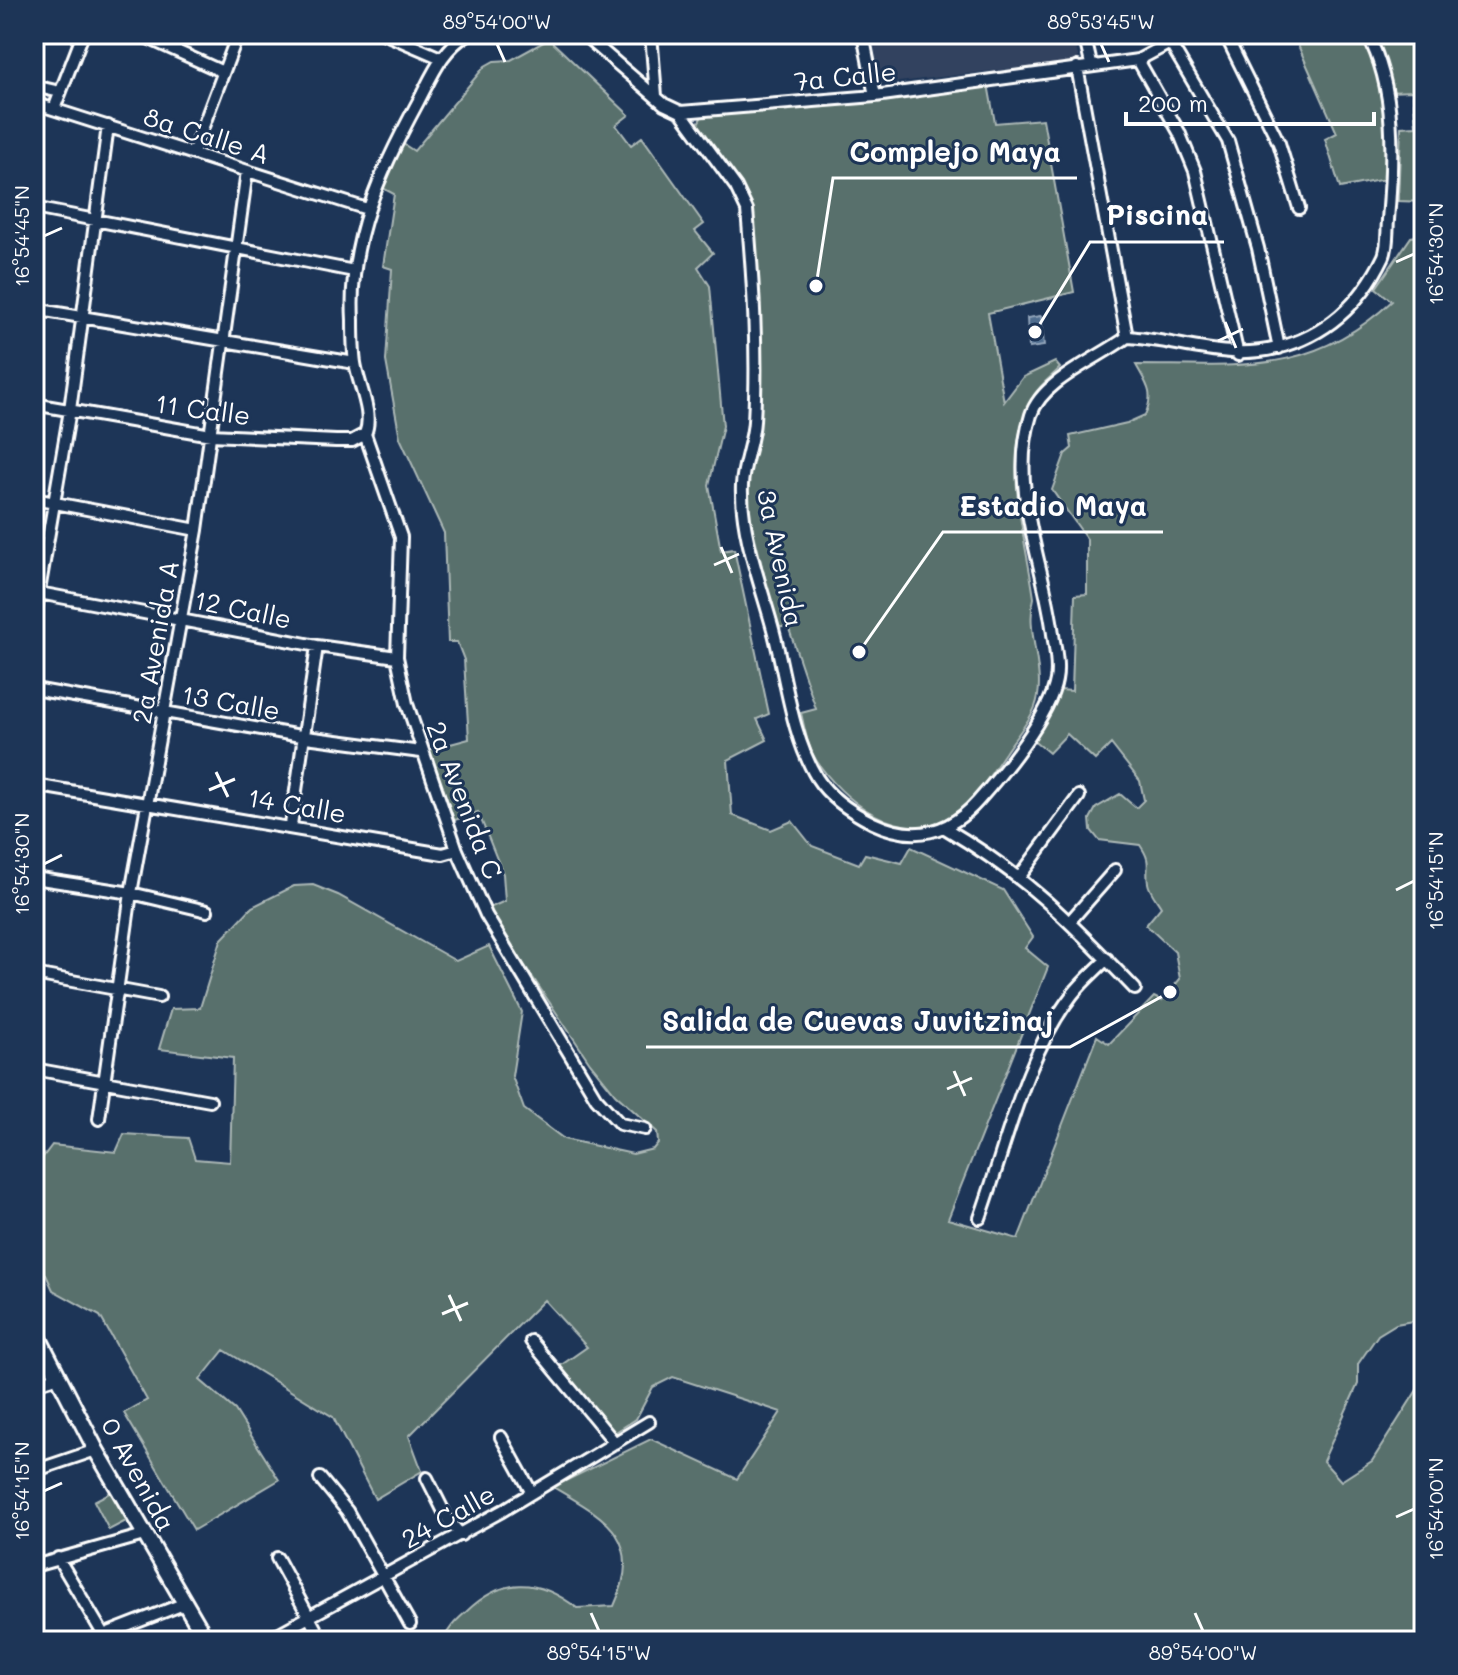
<svg xmlns="http://www.w3.org/2000/svg" width="1458" height="1675" font-family="Mali,sans-serif">
  <style>
    .built { fill: #33435e }
    .green { fill: #58706c; stroke: #acb8b6; stroke-width: 2 }
    .water { fill: #4f6d8f; stroke: #95a7bc; stroke-width: 2 }
    .lines { fill: none; stroke-linecap: round; stroke-linejoin: round }
    .street-casing { stroke: #fff; stroke-width: 16 }
    .secondary-casing { stroke: #fff; stroke-width: 20 }
    .street { stroke: #1d3557; stroke-width: 10 }
    .secondary { stroke: #1d3557; stroke-width: 14 }
    .ticks { fill: none; stroke: #fff; stroke-width: 3 }
    .labels { text-anchor: middle; dominant-baseline: central; stroke-width: 6; stroke-linejoin: round; paint-order: stroke }
    .street-label { font-size: 26px; fill: #fff; stroke: #1d3557 }
    .leader { fill: none; stroke: #fff; stroke-width: 3 }
    .callout-dot { fill: #fff; stroke: #1d3557; stroke-width: 3 }
    .callout-label { font-size: 28px; text-anchor: middle; font-weight: bold; fill: #fff; stroke: #1d3557; stroke-width: 6; stroke-linejoin: round; paint-order: stroke }
    .neatline { fill: none; stroke: #fff; stroke-width: 3 }
    .ticks-label { font-size: 20px; text-anchor: middle; fill: #fff }
  </style>
  <rect width="100%" height="100%" fill="#1d3557"/>
  <filter id="ink" filterUnits="userSpaceOnUse"><feTurbulence type="fractalNoise" baseFrequency=".0125" numOctaves="2"/><feDisplacementMap in="SourceGraphic" scale="16" xChannelSelector="R" yChannelSelector="G"/><feConvolveMatrix kernelMatrix="1 2 1 2 8 2 1 2 1" color-interpolation-filters="sRGB"/></filter>
  <g filter="url(#ink)">
    <path class="built" d="M872,34H1073L1079,61L881,84Z"/>
    <path class="green" d="M1293,34H1424V202L1398,201L1401,127L1416,126L1413,91L1388,92L1385,179L1340,188L1325,139L1337,133Z
      M549,39L629,115L616,125L631,145L642,137L704,224L695,231L713,253L698,267L710,286L723,426L709,485L721,551L734,549L769,714L757,719L767,740L728,760L732,815L771,830L792,821L812,846L859,864L865,854L902,863L911,847L1003,890L1033,937L1025,948L1048,967L948,1219L1018,1239L1097,1036L1109,1044L1154,997L1162,1001L1180,979L1175,952L1146,925L1161,907C1157,900 1149,891 1148,883C1145,865 1153,864 1140,845L1099,840L1091,830L1090,819L1096,808L1120,794L1136,808L1144,800L1140,781L1111,744L1095,760L1067,734L1049,753L1030,737L1060,690L1072,691L1075,595L1087,594V539L1052,490L1065,454L1072,448L1070,436L1127,423L1145,415C1155,393 1147,385 1136,365C1238,365 1311,377 1392,301L1376,288L1411,237L1422,235L1424,229V1319L1396,1324L1378,1335L1358,1364V1384L1323,1461L1341,1481L1372,1461L1424,1379V1641H443C448,1628 456,1621 466,1612C502,1577 537,1577 577,1608L614,1606C645,1538 606,1518 553,1487L651,1439L737,1479L781,1412L673,1377L653,1387L636,1419L611,1435L560,1366L587,1347L544,1300L409,1436L422,1471L375,1499L333,1417L224,1350L200,1380L235,1410L279,1480L194,1530L124,1413L147,1400L100,1316L53,1290L34,1249V1169L52,1145L116,1152L124,1134L188,1138L195,1159L230,1162L233,1058L159,1049L171,1009L200,1008L221,940L252,907L294,886L313,885L338,895L456,961L489,946L522,1012L512,1076L524,1109L564,1139L633,1154L653,1149L658,1143L657,1132L615,1094L590,1063L487,909L505,901L503,874L478,812L452,821L428,750L469,739L464,660L457,642H448L444,533L400,438L386,361L392,269L383,266L394,194L379,186L400,142L414,151L485,66L494,61L511,60Z
      M988,84L995,123L1043,119L1074,292L988,313L1004,402L1023,377L1055,362L1060,368C1052,376 1040,385 1034,395C999,455 1025,533 1034,598C1024,633 1048,673 1035,707C1029,723 1014,738 1005,753C989,776 975,803 949,817C900,846 842,800 816,760C807,746 805,729 801,713L816,709L788,626L777,628L748,509L746,480L757,388L754,213L737,179L695,129L702,116Z
      M113,1491L128,1520L109,1530L94,1501Z"/>
    <path class="water" d="M1041,316L1044,346L1029,348L1027,318Z"/>
    <g class="lines">
      <g class="street-casing">
        <path id="street" d="M139,34L223,72
          M385,34L441,58
          M583,34L664,104L681,112L875,96L1138,60L1170,43L1176,34
          M651,34L656,96
          M863,34L875,96
          M1084,34L1091,64
          M1225,34L1279,143L1299,208
          M1170,43L1228,141L1258,248L1279,348
          M1138,60L1179,132L1195,171L1238,355
          M1077,67L1127,337
          M34,86L60,92
          M34,103L367,209
          M54,109L83,34
          M681,112L736,187L747,210C753,279 758,352 754,421C753,442 743,464 742,485C740,533 762,587 774,633C786,679 792,737 817,778C829,797 853,813 873,823C913,842 949,834 978,801C1002,774 1050,716 1056,680C1059,666 1055,649 1053,634C1044,561 1008,488 1031,415C1042,380 1100,358 1127,337
          M193,153L238,34
          M34,208L354,271
          M34,309L355,363
          M1127,337C1179,340 1224,361 1277,348C1328,335 1362,302 1384,256C1388,246 1387,231 1388,220C1393,160 1397,88 1367,34
          M34,404L211,435L336,441H352L365,434
          M365,434L401,537L397,657L407,704L457,850L486,915L596,1098L620,1124L645,1129
          M365,434C374,414 358,384 355,363C353,349 353,334 353,320C348,239 381,170 418,102C432,76 442,49 468,34
          M34,499L197,530
          M34,592L317,646L397,657
          M34,620L70,410L108,126
          M34,689L306,737L421,752
          M34,785L443,854L457,850
          M291,825L317,646
          M945,828C1025,875 1071,922 1135,989
          M1020,876L1079,796
          M34,878L131,893L207,911
          M1071,920L1115,870
          M34,974L159,997
          M34,1069L210,1101
          M99,1119L131,893L197,530L247,171
          M980,1218C1006,1146 1024,1057 1072,995C1082,982 1095,971 1107,959
          M531,1341L615,1443
          M34,1384L60,1376
          M501,1437L532,1493
          M34,1471L96,1450
          M320,1478L347,1511L410,1624
          M427,1478L448,1520L461,1535
          M58,1558L106,1639
          M277,1558L322,1641
          M34,1566L144,1535
          M88,1641L186,1603
          M265,1641L502,1511L649,1422"/>
      </g>
      <g class="secondary-casing">
        <path id="secondary" d="M34,1329L96,1450L207,1641"/>
      </g>
      <use href="#street" class="street"/>
      <use href="#secondary" class="secondary"/>
    </g>
  </g>
  <path class="ticks" d="M497,44L505,62M1101,44L1109,62M44,236L62,228M1396,262L1414,254M1225,322L1236,348M1218,341L1243,329M721,547L732,573M714,565L739,554M216,772L228,797M209,790L235,779M44,864L62,855M1396,890L1414,881M954,1071L965,1096M947,1089L972,1078M449,1295L461,1321M442,1314L468,1303M44,1491L62,1483M1396,1517L1414,1509M591,1613L599,1631M1195,1613L1203,1631"/>
  <g class="labels">
    <g class="street-label">
      <text transform="translate(845 76) rotate(-6)">7a Calle</text>
      <text transform="translate(207 135) rotate(18)">8a Calle A</text>
      <text transform="translate(203 409) rotate(8)">11 Calle</text>
      <text transform="translate(781 558) rotate(78)">3a Avenida</text>
      <text transform="translate(243 609) rotate(12)">12 Calle</text>
      <text transform="translate(155 642) rotate(-80)">2a Avenida A</text>
      <text transform="translate(231 702) rotate(10)">13 Calle</text>
      <text transform="translate(465 800) rotate(69)">2a Avenida C</text>
      <text transform="translate(297 805) rotate(10)">14 Calle</text>
      <text transform="translate(139 1474) rotate(61)">0 Avenida</text>
      <text transform="translate(448 1516) rotate(-29)">24 Calle</text>
    </g>
  </g>
  <path class="leader" d="M816 286L833 178H1077M1035 332L1090 242H1224M859 652L943 532H1163M1170 992L1070 1047H646"/>
  <g class="callout-dot">
    <circle cx="816" cy="286" r="8"/>
    <circle cx="1035" cy="332" r="8"/>
    <circle cx="859" cy="652" r="8"/>
    <circle cx="1170" cy="992" r="8"/>
  </g>
  <g class="callout-label">
    <text x="955" y="162">Complejo Maya</text>
    <text x="1157" y="225">Piscina</text>
    <text x="1053" y="516">Estadio Maya</text>
    <text x="858" y="1031">Salida de Cuevas Juvitzinaj</text>
  </g>
  <rect width="1458" height="1675" fill="none" stroke="#1d3557" stroke-width="88"/>
  <path d="M1126 112v12h248v-12" fill="none" stroke="#ffffff" stroke-width="4"/>
  <text x="1138" y="112" font-size="24" fill="#ffffff" stroke="#1d3557" stroke-width="6" paint-order="stroke">200 m</text>
  <rect x="44" y="44" width="1370" height="1587" class="neatline"/>
  <g class="ticks-label">
    <text x="497" y="29">89°54'00"W</text>
    <text x="1101" y="29">89°53'45"W</text>
    <text transform="translate(22 236) rotate(-90)" y="7">16°54'45"N</text>
    <text transform="translate(1436 254) rotate(-90)" y="7">16°54'30"N</text>
    <text transform="translate(22 864) rotate(-90)" y="7">16°54'30"N</text>
    <text transform="translate(1436 881) rotate(-90)" y="7">16°54'15"N</text>
    <text transform="translate(22 1491) rotate(-90)" y="7">16°54'15"N</text>
    <text transform="translate(1436 1509) rotate(-90)" y="7">16°54'00"N</text>
    <text x="599" y="1660">89°54'15"W</text>
    <text x="1203" y="1660">89°54'00"W</text>
  </g>
</svg>
